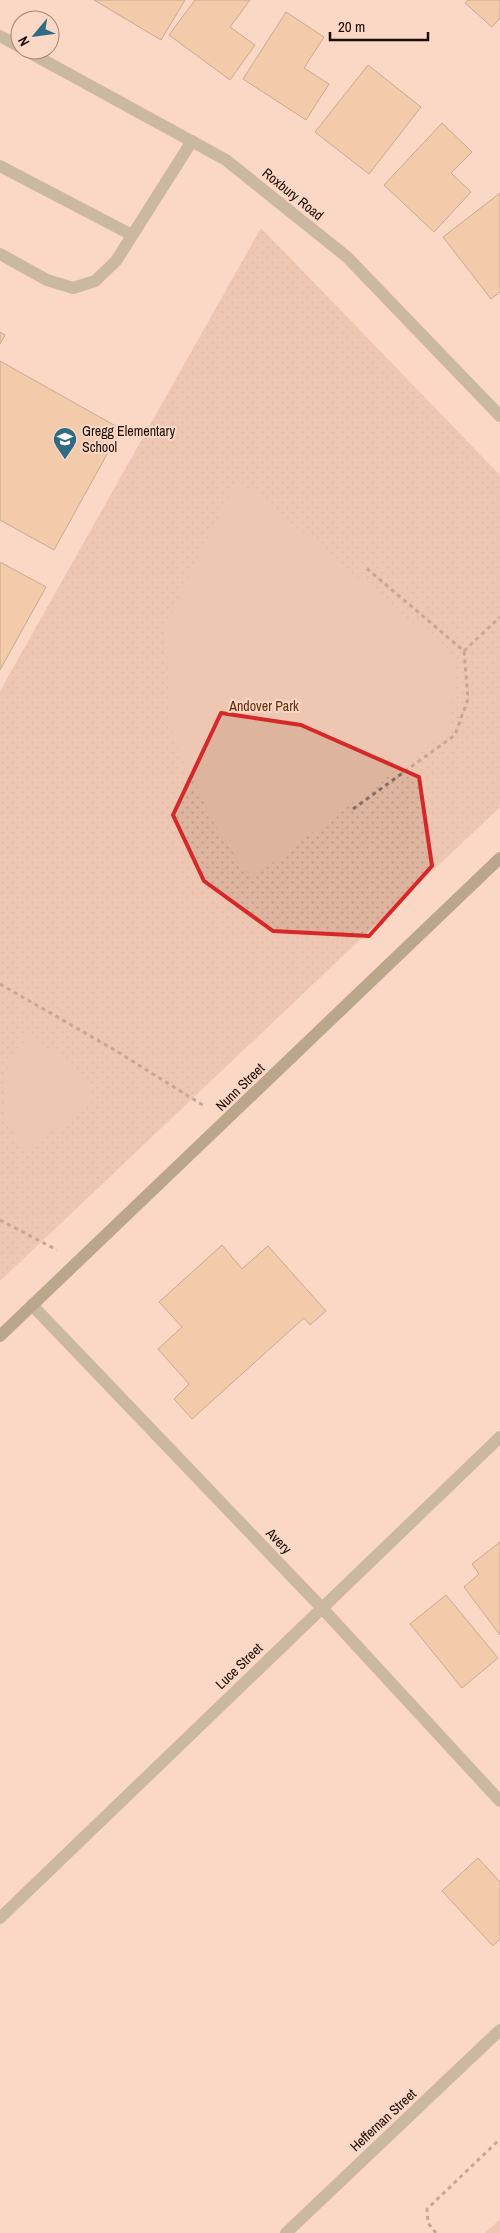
<svg xmlns="http://www.w3.org/2000/svg" width="500" height="2233" font-family="'Archivo Narrow',sans-serif">
  <style>
    .park { fill: url(#park-dots) }
    .garden { fill: #ddb49e }
    .building { fill: #e9bb89; stroke: #8f7252 }
    .lines { fill: none; stroke-linecap: round; stroke-linejoin: round }
    .path { stroke: #856c60; stroke-width: 3; stroke-dasharray: 4 4; stroke-linecap: butt }
    .lane { stroke: #919277; stroke-width: 12 }
    .street { stroke: #919277; stroke-width: 12 }
    .secondary { stroke: #6c6c45; stroke-width: 12 }
    .marked { fill: none; stroke: #d62828; stroke-width: 4; stroke-linejoin: round }
    .labels { text-anchor: middle; dominant-baseline: central; stroke-width: 4; stroke-linejoin: round; paint-order: stroke }
    .street-label { font-size: 14px; fill: #1b0c05; stroke: #fbd7c5 }
    .poi-label { font-size: 14px; fill: #1b0c05; stroke: #fbd7c5; text-anchor: start }
    .park-label { font-size: 14px; fill: #642d08; stroke: #fbd7c5 }
  </style>
  <defs>
    <pattern id="park-dots" width="8" height="8" patternUnits="userSpaceOnUse" patternTransform="scale(1.25)"><rect width="8" height="8" fill="#ddb49e"/><path d="M2 2h.1M6 6h.1" fill="none" stroke="#bd9a87" stroke-width="1.8" stroke-linecap="round"/></pattern>
  </defs>
  <rect width="100%" height="100%" fill="#fbd7c5"/>
  <path class="park" d="M261,228L500,475V807L0,1281V691Z"/>
  <path class="garden" d="M237,479L455,657L451,729L251,879L218,830L173,739L165,628Z
    M30,1032L92,1088V1099L26,1154L6,1119L3,1075Z
    M500,2219V2233H485Z"/>
  <path class="building" d="M94,0H185L161,40Z
    M195,0H250L230,27L255,45L230,80L169,35Z
    M468,0H500V18L492,27L465,3Z
    M286,12L324,37L304,68L329,84L306,120L243,79Z
    M368,65L421,107L369,174L315,132Z
    M442,123L472,152L451,173L471,192L434,232L384,185Z
    M500,193V292L491,299L443,237Z
    M0,332L5,335L0,344Z
    M0,361L121,429L54,550L0,520Z
    M0,562L46,587L0,670Z
    M222,1245L242,1269L268,1246L326,1311L310,1325L304,1318L192,1419L174,1399L189,1384L158,1349L182,1327L159,1302Z
    M500,1542V1635L464,1587L479,1574L472,1564Z
    M446,1595L498,1658L462,1688L410,1624Z
    M478,1858L500,1882V1939L493,1946L442,1891Z"/>
  <g class="lines">
    <path class="path" d="M464,651L500,617
      M353,809L455,735L468,699L464,651L365,567
      M0,984L113,1049L206,1107
      M0,1220L57,1250
      M436,2233L428,2223L427,2209L500,2139"/>
    <path class="lane" d="M0,166L132,235
      M0,254L47,280L73,288L95,281L116,261L192,141"/>
    <path class="street" d="M0,36L20,47
      M25,50L226,160L347,257L500,416
      M32,1305L321,1607L500,1801
      M0,1918L500,1437
      M286,2233L500,2030"/>
    <path class="secondary" d="M0,1336L500,858"/>
  </g>
  <path d="M0 0H500V2233H0ZM221,713L301,725L419,777L432,866L369,936L273,931L204,881L173,815Z" fill="#fbd7c5" fill-opacity=".55" fill-rule="evenodd"/>
  <path class="marked" d="M221,713L301,725L419,777L432,866L369,936L273,931L204,881L173,815Z"/>
  <defs>
    <g id="school-pin" transform="scale(1.25)"><path d="M0 17L-7.5 6A9.5 9.5 0 1 1 7.5 6Z" fill="#306a83" stroke="#fbd7c5"/><path d="M0-5L7-2L0 1L-7-2ZM-4 1L0 2.5L4 1V4Q0 6-4 4Z" fill="#fff"/></g>
  </defs>
  <g fill-rule="evenodd">
    <use href="#school-pin" x="65" y="439"/>
  </g>
  <g class="labels">
    <g class="street-label">
      <text transform="translate(293 194) rotate(39)">Roxbury Road</text>
      <text transform="translate(240 1087) rotate(-44)">Nunn Street</text>
      <text transform="translate(279 1541) rotate(46)">Avery</text>
      <text transform="translate(239 1666) rotate(-44)">Luce Street</text>
      <text transform="translate(383 2120) rotate(-43)">Heffernan Street</text>
    </g>
    <g class="poi-label">
      <text x="82" y="431">Gregg Elementary<tspan x="82" dy="16">School</tspan></text>
    </g>
    <g class="park-label">
      <text x="264" y="706">Andover Park</text>
    </g>
  </g>
  <g transform="translate(35 35) rotate(241)"><circle r="24" fill="#fbd7c5" stroke="#a18678"/>
  <path d="M0-4L9 19L0 12L-9 19Z" fill="#306a83"/>
  <text y="-8" font-size="14" font-weight="bold" text-anchor="middle" fill="#1b0c05">N</text>
  </g>
  <path d="M330 32v8h98v-8" fill="none" stroke="#1b0c05" stroke-width="2.5"/>
  <text x="338" y="32" font-size="15" fill="#1b0c05" stroke="#fbd7c5" stroke-width="4" paint-order="stroke">20 m</text>
</svg>
